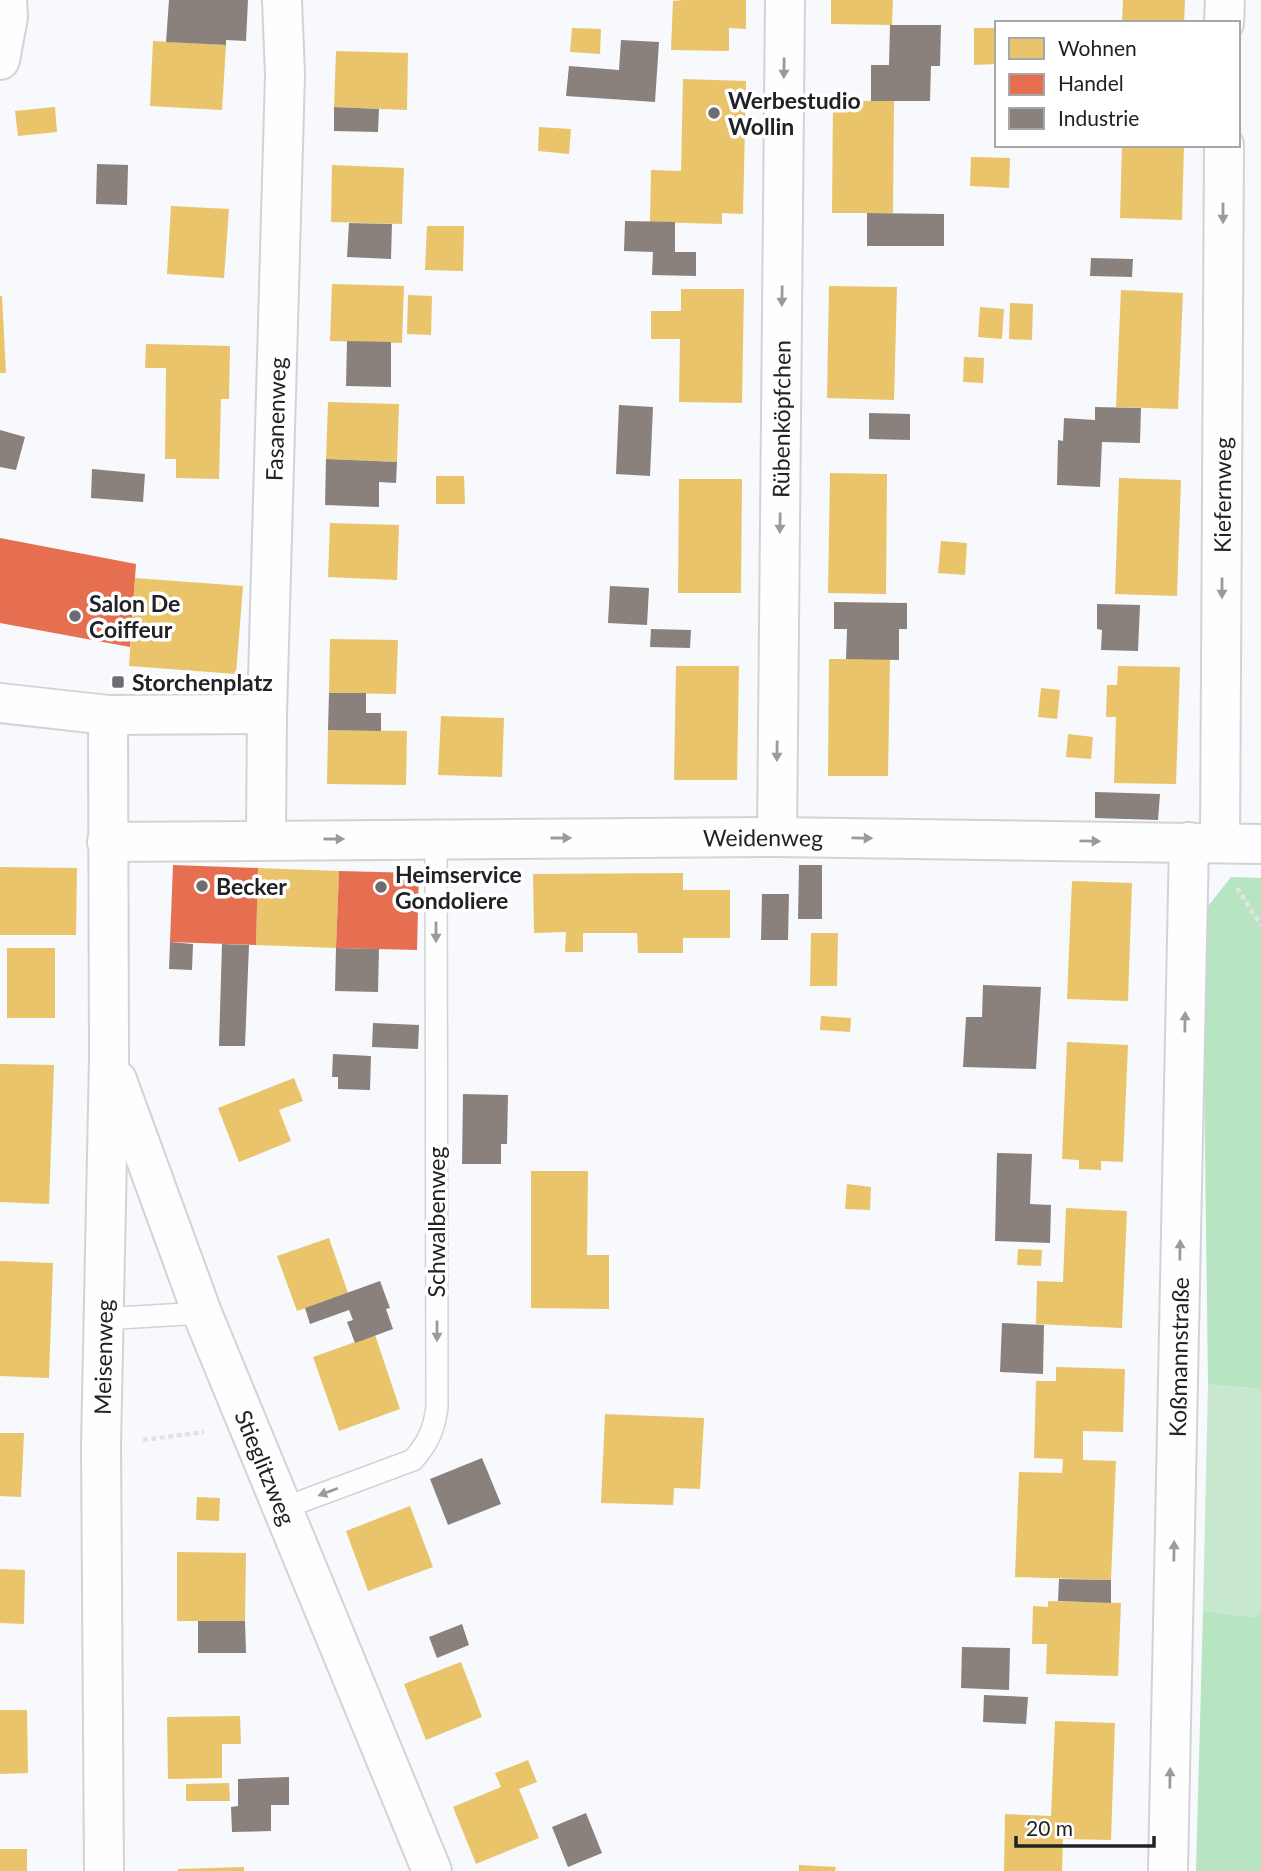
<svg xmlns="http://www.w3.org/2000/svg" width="1261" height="1871" font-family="Lato,sans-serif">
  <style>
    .green { fill: #c7e8ce }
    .forest { fill: #b7e4c1 }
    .homes { fill: #e9c46a }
    .shops { fill: #e76f51 }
    .industry { fill: #8a817c }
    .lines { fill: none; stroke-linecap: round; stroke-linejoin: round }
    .lane-casing { stroke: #d1d3d6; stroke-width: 24 }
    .street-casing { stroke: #d1d3d6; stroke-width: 42 }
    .path { stroke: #e3e3e4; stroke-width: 4.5; stroke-dasharray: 5 3.5; stroke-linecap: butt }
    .lane { stroke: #fefeff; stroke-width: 21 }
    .street { stroke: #fefeff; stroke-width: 38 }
    .oneway { fill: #9b9b9d }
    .poi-dot { fill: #6c6d71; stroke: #fff; stroke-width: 2.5 }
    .labels { text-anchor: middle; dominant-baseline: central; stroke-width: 7; stroke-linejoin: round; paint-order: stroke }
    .poi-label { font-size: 23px; font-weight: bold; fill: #212226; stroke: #fff; text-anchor: start }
    .street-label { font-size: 23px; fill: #212226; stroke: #fff }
  </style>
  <rect width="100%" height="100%" fill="#f7f9fc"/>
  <path class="green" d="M1208,1384L1261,1389V1613L1253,1617L1203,1611Z"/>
  <path class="forest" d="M1231,877L1261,878V1389L1208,1384L1202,914Z
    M1203,1611L1253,1617L1261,1613V1871H1196Z"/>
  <path class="homes" d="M683,0H746V29L729,28V51L671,50L673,1Z
    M831,0H893L892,25L831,24Z
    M1123,0H1185L1184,23H1122Z
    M572,28L601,29L600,54L570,52Z
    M974,28H997V64L974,65Z
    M153,41L226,45L222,110L150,106Z
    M336,51L408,53L407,110L334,107Z
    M683,79L746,81L743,214L722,213V224L650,222L651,170L681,171Z
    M833,101H894L893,213H832Z
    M55,107L57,132L18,136L15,111Z
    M539,127L571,129L569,154L538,151Z
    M1122,145H1184L1182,220L1120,218Z
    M971,157L1010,158L1009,188L970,186Z
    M332,165L404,168L402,224L331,222Z
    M171,206L229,209L224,278L167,274Z
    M427,226H464L463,271L425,270Z
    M332,284L404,286L402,343L330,341Z
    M829,286L897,287L894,400L827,398Z
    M681,289H744L742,403L679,402L680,339H651V311H681Z
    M1121,290L1183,293L1178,409L1116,407Z
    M408,295L432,296L431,335L407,334Z
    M0,296H2L6,373H0Z
    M1010,303L1033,304L1032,340L1009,339Z
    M980,307L1004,309L1002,339L978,337Z
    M146,344L230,346L229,399H221L219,479L176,478V459H165L166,368H145Z
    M964,357L984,358L983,383L963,382Z
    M328,402L399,404L397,462L326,459Z
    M830,473L887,474L886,594L828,593Z
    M436,476H464L465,504H436Z
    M1119,478L1181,480L1177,596L1115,594Z
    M679,479H742L741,593H678Z
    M330,523L399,525L397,580L328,577Z
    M941,541L967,543L965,575L938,573Z
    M135,578L243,586L236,674L129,666Z
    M330,639L398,640L396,694L329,693Z
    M829,659H890L888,776H828Z
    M676,666H739L737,780H674Z
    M1118,666L1180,667L1176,784L1114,783L1116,717H1106L1107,685H1117Z
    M1041,688L1060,690L1057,719L1038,717Z
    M441,716L504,718L502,777L438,775Z
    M328,730L407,731L406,785L327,784Z
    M1068,734L1093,737L1091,759L1066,757Z
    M0,867L77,868L76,935H0Z
    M258,868L339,871L336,948L256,945Z
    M683,873V890H730V938H683V953H638L637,933H583V952H565L566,932L534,933L533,874Z
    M1072,881L1132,883L1128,1001L1067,999Z
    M811,933H838L837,986H810Z
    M7,948H55V1018H7Z
    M821,1016L851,1018L850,1032L820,1030Z
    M1067,1042L1128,1045L1123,1162L1101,1161V1170L1079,1169V1160L1062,1159Z
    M0,1064L54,1065L49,1204L0,1202Z
    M294,1078L303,1101L279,1110L291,1141L239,1162L218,1108Z
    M531,1171H588L587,1255H609V1309L531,1308Z
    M847,1184L871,1187L870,1210L845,1209Z
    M1066,1208L1127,1211L1122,1328L1036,1324L1037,1281L1063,1282Z
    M329,1238L348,1293L297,1311L277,1256Z
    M1018,1249L1042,1250L1041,1266L1017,1265Z
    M0,1261L53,1263L49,1378L0,1376Z
    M375,1335L400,1409L339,1431L313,1357Z
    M1056,1367L1125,1369L1123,1432L1083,1431V1460L1116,1461L1111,1580L1015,1577L1019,1472L1062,1473L1063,1459L1034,1458L1036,1381H1056Z
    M605,1414L704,1418L700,1489L674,1488L673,1505L601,1503Z
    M0,1433H24L21,1497L0,1496Z
    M197,1497L220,1498L219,1521L196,1520Z
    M410,1506L433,1567L368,1591L346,1531Z
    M177,1552L246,1553L245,1621H177Z
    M0,1569L25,1570L24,1624L0,1623Z
    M1048,1601L1121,1603L1118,1676L1046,1674L1047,1644H1032L1033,1606L1048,1607Z
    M461,1662L482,1717L426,1740L404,1684Z
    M0,1710H27L28,1773L0,1774Z
    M240,1716L241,1744H222V1778L168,1779L167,1717Z
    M1055,1721L1115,1723L1111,1840L1063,1839L1062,1871H1004L1005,1814L1051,1816Z
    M528,1760L537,1782L519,1789L539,1838L476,1864L453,1807L501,1787L495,1773Z
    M229,1783L230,1801H186V1784Z
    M0,1849H27V1871H0Z
    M799,1865L836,1867L835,1871H799Z
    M244,1867V1871H178V1869Z"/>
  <path class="shops" d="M0,538L136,564L130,647L0,623Z
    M173,865L258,868L256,945L170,942Z
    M339,871L419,873L417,950L336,948Z"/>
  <path class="industry" d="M169,0H248L246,41L226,40V45L166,42Z
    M890,25H941L940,66H931L930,101H871V65H889Z
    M621,40L659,42L655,102L566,96L569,66L619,70Z
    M334,107L379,109L378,132L334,131Z
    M97,164L128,165L127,205L96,204Z
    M867,213L944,214V246H867Z
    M625,221L675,222V252H696V276L652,275L653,252L624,251Z
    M349,223L392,224L391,259L347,257Z
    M1091,258L1133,259L1132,277L1090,276Z
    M347,341L391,342V387L346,386Z
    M619,405L653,407L650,476L616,474Z
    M1095,407L1141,408L1140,443L1102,442L1100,487L1057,485L1058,440L1063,441L1064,418L1095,420Z
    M869,413L910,414V440L869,439Z
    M0,430L25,437L16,470L0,467Z
    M326,459L397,462L396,483L379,482V507L325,505Z
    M92,469L145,474L143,502L91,498Z
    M610,586L649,588L647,625L608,623Z
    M834,602L907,603V629H899V660L846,659L847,629H834Z
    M1097,604L1140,605L1138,651L1101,650L1102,630L1097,629Z
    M651,629L691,630L690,648L650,647Z
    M329,693H366V713H381V731L328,730Z
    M1095,792L1160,794L1158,820L1095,818Z
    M799,865H822V919H798Z
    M762,894H789L788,940H761Z
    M170,942L193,944L192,970L169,969Z
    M222,944L249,945L245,1046H219Z
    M336,948L379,949L378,992L335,991Z
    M983,985L1041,987L1036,1069L963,1067L966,1017H982Z
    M373,1023L419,1025L418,1049L372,1047Z
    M333,1054L371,1056L370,1090L338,1089V1077H332Z
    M463,1094L508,1095L507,1144H501V1164H462Z
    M997,1153L1032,1154L1030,1204L1051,1205L1050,1243L995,1241Z
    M380,1281L390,1308L386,1309L393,1329L355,1343L347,1322L353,1320L349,1310L310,1324L305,1308Z
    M1002,1323L1044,1325L1043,1374L1000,1372Z
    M482,1458L501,1504L448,1525L430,1479Z
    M1059,1579L1111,1580V1603L1058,1601Z
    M198,1621H245L246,1653H198Z
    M462,1624L469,1645L437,1658L429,1637Z
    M962,1647L1010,1648L1009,1690L961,1688Z
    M984,1695L1028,1697L1026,1724L983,1722Z
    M289,1777V1805H271V1831L232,1832L231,1807L238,1806V1779Z
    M586,1813L602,1853L568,1867L552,1827Z"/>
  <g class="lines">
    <g class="lane-casing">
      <path id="lane" d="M102,1319L202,1313
        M284,1508L413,1460C428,1443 434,1430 437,1407L436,839"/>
    </g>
    <g class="street-casing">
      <g id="street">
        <path d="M1224,23L1225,0"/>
        <path d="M0,60L8,17L7,0"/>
        <path d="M0,703L108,715L267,714"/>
        <path id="s1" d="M777,837L785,0"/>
        <path id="s2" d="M266,839L267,714L285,74L282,0"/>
        <path id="s3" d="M107,842L777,837L1261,844"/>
        <path id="s4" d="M1220,843L1224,145"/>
        <path id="s5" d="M117,1080L202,1313L432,1871"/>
        <path id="s6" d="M104,1871L101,1446L109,1059L108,715"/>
        <path id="s7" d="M1168,1871L1189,842"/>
      </g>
    </g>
    <path class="path" d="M1237,888L1261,925
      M143,1440L204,1432"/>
    <use href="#lane" class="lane"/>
    <use href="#street" class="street"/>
  </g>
  <defs><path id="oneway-solid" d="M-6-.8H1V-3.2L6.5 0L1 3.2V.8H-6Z" transform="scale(1.75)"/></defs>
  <g class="oneway">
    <use href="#oneway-solid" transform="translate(784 68) rotate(91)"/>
    <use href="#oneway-solid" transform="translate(1223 213) rotate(90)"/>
    <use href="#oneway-solid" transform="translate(782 296) rotate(91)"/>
    <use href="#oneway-solid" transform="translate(780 523) rotate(91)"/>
    <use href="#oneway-solid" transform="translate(1222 588) rotate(90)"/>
    <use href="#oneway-solid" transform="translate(777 751) rotate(91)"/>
    <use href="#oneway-solid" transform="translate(561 838)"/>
    <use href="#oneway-solid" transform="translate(862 838) rotate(1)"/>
    <use href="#oneway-solid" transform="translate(334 839)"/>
    <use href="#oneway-solid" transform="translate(1090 841) rotate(1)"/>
    <use href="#oneway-solid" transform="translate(436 932) rotate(90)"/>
    <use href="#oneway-solid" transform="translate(1185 1022) rotate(-89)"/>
    <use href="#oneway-solid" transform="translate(1180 1250) rotate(-89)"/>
    <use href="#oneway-solid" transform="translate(437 1331) rotate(90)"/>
    <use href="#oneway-solid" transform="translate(328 1492) rotate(159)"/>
    <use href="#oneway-solid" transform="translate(1174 1551) rotate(-89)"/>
    <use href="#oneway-solid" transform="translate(1170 1778) rotate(-89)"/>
  </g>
  <g class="poi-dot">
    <circle cx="714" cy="113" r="7"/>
    <circle cx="75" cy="616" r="7"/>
    <rect x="111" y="675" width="14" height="14" rx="3.5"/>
    <circle cx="202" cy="886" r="7"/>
    <circle cx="381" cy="887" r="7"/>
  </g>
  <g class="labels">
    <g class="poi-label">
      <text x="728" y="100">Werbestudio<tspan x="728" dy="26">Wollin</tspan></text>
      <text x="89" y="603">Salon De<tspan x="89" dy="26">Coiffeur</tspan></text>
      <text x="132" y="682">Storchenplatz</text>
      <text x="395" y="874">Heimservice<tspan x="395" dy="26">Gondoliere</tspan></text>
      <text x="216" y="886">Becker</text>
    </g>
    <g class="street-label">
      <text stroke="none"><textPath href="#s1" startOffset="418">Rübenköpfchen</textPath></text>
      <text stroke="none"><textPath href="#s2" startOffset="420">Fasanenweg</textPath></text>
      <text stroke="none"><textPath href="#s4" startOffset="348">Kiefernweg</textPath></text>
      <text stroke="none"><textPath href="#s3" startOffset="656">Weidenweg</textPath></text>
      <text transform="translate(436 1222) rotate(-90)">Schwalbenweg</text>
      <text stroke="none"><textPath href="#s7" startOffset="514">Koßmannstraße</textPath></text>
      <text stroke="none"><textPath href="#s6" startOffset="514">Meisenweg</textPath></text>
      <text stroke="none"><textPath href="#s5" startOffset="415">Stieglitzweg</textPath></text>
    </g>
  </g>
  <rect x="995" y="21" width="245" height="126" fill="#ffffff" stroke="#a6a7a8" stroke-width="2"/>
  <rect x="1009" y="38" width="35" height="21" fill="#e9c46a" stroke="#a6a7a8" stroke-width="2"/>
  <text x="1058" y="56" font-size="21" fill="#212226">Wohnen</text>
  <rect x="1009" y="74" width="35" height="21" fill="#e76f51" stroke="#a6a7a8" stroke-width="2"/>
  <text x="1058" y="91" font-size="21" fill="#212226">Handel</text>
  <rect x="1009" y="108" width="35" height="21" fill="#8a817c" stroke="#a6a7a8" stroke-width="2"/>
  <text x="1058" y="126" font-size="21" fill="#212226">Industrie</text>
  <path d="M1016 1836v10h138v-10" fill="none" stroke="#212226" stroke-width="3.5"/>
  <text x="1026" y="1836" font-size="21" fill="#212226" stroke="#ffffff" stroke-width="5" paint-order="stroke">20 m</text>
</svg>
